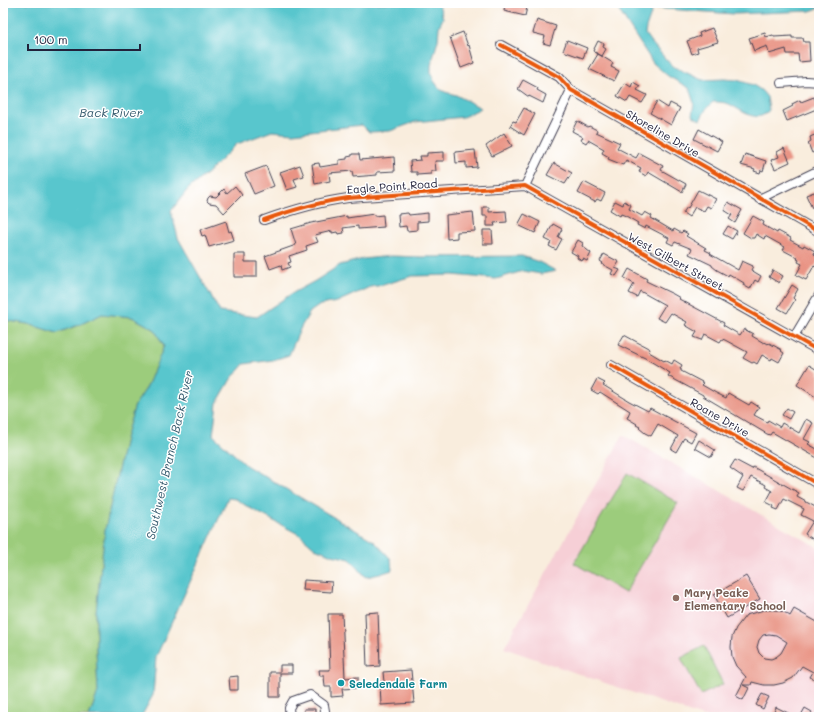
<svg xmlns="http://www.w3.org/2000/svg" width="822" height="720" font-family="Mali,sans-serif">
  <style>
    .built { fill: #f6cfd6 }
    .green { fill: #9ccc7b; stroke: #5f775b }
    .water { fill: #58c6cd; stroke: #3d7484 }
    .building { fill: #e99485; fill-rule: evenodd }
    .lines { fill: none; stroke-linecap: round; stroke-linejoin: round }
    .minor-casing { stroke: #424053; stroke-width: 10 }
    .minor { stroke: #fff; stroke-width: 8 }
    .cycleway-casing { stroke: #fff; stroke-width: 6 }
    .cycleway { stroke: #e8590c; stroke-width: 4 }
    .education-dot { fill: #8d6e63; stroke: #fff; stroke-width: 1.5 }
    .culture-dot { fill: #0f9aa8; stroke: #fff; stroke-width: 1.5 }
    .labels { text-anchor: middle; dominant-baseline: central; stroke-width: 3; stroke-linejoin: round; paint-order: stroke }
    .street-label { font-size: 11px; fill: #22223b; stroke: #fff }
    .education-label { font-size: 11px; font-weight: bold; fill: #785e54; stroke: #fff; text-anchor: start }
    .culture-label { font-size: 11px; font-weight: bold; fill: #0d838f; stroke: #fff; text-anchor: start }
    .water-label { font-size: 12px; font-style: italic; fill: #355b6e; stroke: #fff }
  </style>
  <rect width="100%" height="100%" fill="#fff"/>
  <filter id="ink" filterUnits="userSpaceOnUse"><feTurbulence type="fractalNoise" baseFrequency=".025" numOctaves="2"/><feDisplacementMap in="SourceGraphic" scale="8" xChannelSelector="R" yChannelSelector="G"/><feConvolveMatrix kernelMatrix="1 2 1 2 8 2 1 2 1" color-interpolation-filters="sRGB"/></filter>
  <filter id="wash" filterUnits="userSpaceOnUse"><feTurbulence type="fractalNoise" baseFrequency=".012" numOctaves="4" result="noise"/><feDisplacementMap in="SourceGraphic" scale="16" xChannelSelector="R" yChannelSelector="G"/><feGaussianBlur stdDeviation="0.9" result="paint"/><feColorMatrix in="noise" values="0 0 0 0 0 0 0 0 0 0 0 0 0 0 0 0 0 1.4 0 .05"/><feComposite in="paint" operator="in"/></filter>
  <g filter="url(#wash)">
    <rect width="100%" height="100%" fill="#f9eddd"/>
    <path class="built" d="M623,435L819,548V717H703L504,648Z"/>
    <path class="green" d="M102,314L132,317L154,329L164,346L147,387L135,405L125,439L105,530L96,612V648L98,692L89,717H3V320L28,324L57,333L81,324Z
      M627,473L678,503L625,593L574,563Z
      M704,646L723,684L701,695L681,658Z"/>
    <path class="water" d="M3,3H436L439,5L443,18L439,27L438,40L431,65V73L434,81L440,89L445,92L456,95L481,108L463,117L415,122L390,131L369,132L362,125L293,133L272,131L237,144L211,170L188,189L171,211L178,238L220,312L257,317L291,294L315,281L340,265L363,259L391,256L421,257L522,256L539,262L556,271L541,274L523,271L496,279L453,275L412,276L383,285L370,287L337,302L320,305L310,312L301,327L289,355L273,360L244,364L231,379L217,403L213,435L247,466L374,541L391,559L392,570L380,574L366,577L350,559L332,555L315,548L300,535L248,507L236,499L228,498L156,657L153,695L141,717H89L98,692L96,648V612L105,530L125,439L135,405L147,387L164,346L154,329L132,317L102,314L81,324L57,333L28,324L3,320Z
      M614,3H819V8L810,11L734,14L653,8L646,28L645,34L650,41L672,66L702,80L724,79L737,80L753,85L761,90L767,97L769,110C758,125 741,110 729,104C723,102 719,102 713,102L706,109L700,120L692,115L694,103L689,88L668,76L653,63Z"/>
    <g id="blocks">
      <path class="building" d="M505,3H528L525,16L504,11Z
        M537,20L556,26L550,45L543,43L545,36L533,33Z
        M712,28L718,42L697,48L698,52L692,54L687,41L700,36L699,33Z
        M463,32L468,46L469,45L474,63L461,68L450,37Z
        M765,33L766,37L773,35L774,37L792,36V38H803L804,42H809L810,61L799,62L798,54H787L786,49L769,54L767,46L754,51L749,38Z
        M567,40L587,48L583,58L563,51Z
        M598,41L604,44L603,47L606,49L602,56L593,51Z
        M598,54L613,63L611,67L619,71L614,81L589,69Z
        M523,80L538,88L537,90L546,95L543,103L529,96V97L518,89Z
        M633,82L640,86L637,90L647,95L642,103L630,97L627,102L617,96L625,83L631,87Z
        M814,97L819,108L787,121L783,111L793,106L792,104L800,100L801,102Z
        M657,101L668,108L670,103L680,108L671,125L650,113Z
        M524,108L535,114L524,135L510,126L513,121L516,122Z
        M577,121L588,127L589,126L597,130L596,132L620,143L617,148L636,158L639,153L663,166L661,170L686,184L682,192L648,172L646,176L639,172L641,168L626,160L623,165L608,159L609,157L602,153L604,149L588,140L586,143L581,140L583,137L572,131Z
        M699,129L722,142L717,151L694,139Z
        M504,133L512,146L492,156L486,146Z
        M819,133V150L812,153L808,143L811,141L810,137Z
        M784,148L790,162L775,169L771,160L779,157L777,152Z
        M475,150L477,167L466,168V162L456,163L455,152Z
        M444,152V161H435L436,171H431V174L417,175V172H411L410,161L421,160L420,156H427V153Z
        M352,154H359L360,160L394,157L395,171L377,172V175L353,177L352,171L329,173L330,181L315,184L312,164L319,163L320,167L339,164V160L347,159V157L352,156Z
        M745,154L766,161L763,171L761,170L760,173L754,171L755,169L741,165Z
        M554,163L572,173L565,184L547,175Z
        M300,165L304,176L294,179L297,187L287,190L280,172Z
        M266,166L274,186L254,194L245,174Z
        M584,182L605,193L601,201L597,199L595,202L578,193Z
        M235,186L242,195L224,213L216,204L209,203L207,201L208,198L210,196L216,197L224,189L227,193Z
        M698,190L716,199L711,208L707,206L704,211L695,207L689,217L683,213L687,207L688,208Z
        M814,192L815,194L819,193V205L812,208L806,195Z
        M615,201L623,205L624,201L631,205L629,209L642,216L645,212L652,216L651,218L673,231L674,229L681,233L683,231L688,234L686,236L706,248L705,250L711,253L710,254L738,270L742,261L753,266L751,270L761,276L758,282L755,280L750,289L743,285L744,283L729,274L728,276L717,270L712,266V265L689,254L692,249L675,242L673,245L667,242L669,238L646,226L645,229L637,225L638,223L626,216L621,214L620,216L610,210Z
        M728,202L742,210L735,223L729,219L732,215L724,210Z
        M483,207H489V212L506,211L507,222L494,223L495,226H487V216H483Z
        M473,212L475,231L457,232V238L447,239L446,215Z
        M408,213L409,215L428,213V221L417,222V230L407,231L406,226L399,227L398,214Z
        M374,214V216L383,215L384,227L358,229V226L343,228L344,233L338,234L337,232L332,233V231L315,235L318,242L306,246L307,250L289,256L291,262L288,263L290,267L282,270L281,265L270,269L265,256L296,245L291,229L311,223L347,216V218Z
        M524,214L540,222L535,233L518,225Z
        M753,216L764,222L763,225L777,233L778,231L791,238L790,240L803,247L804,245L815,251L814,254L819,257V260L815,267L814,266L806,280L796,275L802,264L798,262L799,260L797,259L798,258L783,250L785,247L765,236L764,239L756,234L754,238H751L743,233Z
        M226,221L229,232L231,231L234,240L209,247L205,235L202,236L200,230Z
        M553,224L562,229L558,237L562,239L556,250L549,246L551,242L545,239Z
        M728,226L737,231L732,239L723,234Z
        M483,230H492L493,244H483Z
        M578,240L583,243L582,246L591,253L587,261L583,259L582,261L577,258L578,256L571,252Z
        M234,254H245V262H257V277H234Z
        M604,254L619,262L615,268L620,270L616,276L611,274L613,270L602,264L603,263L600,261Z
        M629,269L647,279L646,281L673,294L680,298L679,299L724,323L723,325L740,335L744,329L753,334L752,336L764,343L765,342L768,344L769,343L782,350L781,351L784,353L779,362L772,358L771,360L762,355L757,364L754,362L752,363L743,358L747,352L725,340L722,339L720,342L705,334L702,340L694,337L697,332L685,325L687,322L671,313L665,322L657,318L665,305L640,291L637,297L629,293L634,284L624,278Z
        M773,270L783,276L779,283L769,277Z
        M792,285L798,289L793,298L795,300L787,313L778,308Z
        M624,335L650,349L649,352L664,361L665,360L672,364L674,360L682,365L680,369H681V371L704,383L702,385L716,393L726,398L728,393L749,405L751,402L759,407L754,415L767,422L768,420L780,427L782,423L799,433L806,419L813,423L804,439L810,442L808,444L819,450V459L772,432L770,435L767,434L703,396V395L668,376L670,373L645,358L618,345Z
        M809,365L819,371V399L797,385Z
        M597,379L605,383L603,385L629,401L648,411L650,408L696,433L691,442L684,438L676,452L671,449L678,436L658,424L651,436L645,433L639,428L640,427L636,425L637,424L627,418L630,411L600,392L598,394L591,390Z
        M787,408L793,412L789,419L782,415Z
        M699,440L715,450L711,457L695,448Z
        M735,460L752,469L753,467L799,493L797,497L819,509V531L814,540L805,534L813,521L801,515L804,509L784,499L778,510L773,508L774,506L766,502L772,491L765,487L766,485L751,477L743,491L737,488L743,477L730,468Z
        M746,576L760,599L727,618L714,595Z
        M304,580L332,582L331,592L303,590Z
        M794,609L819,623V651L816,656L819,658V682L810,677L813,672L802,666L793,678L783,683L774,685H764L752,682L751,685H743L749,688L743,700L736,696L746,677L736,666L732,657L731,647L732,637L736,628L746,615L764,610H774L784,612L790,616ZM769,634L776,635L787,642L781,653L776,657L771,659L764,658L759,653L757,647L759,640L763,635Z
        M378,612L380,666L367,667L365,613Z
        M328,614H342L345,678L358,677V688L342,689L343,696L331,697V687H325L324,676H320L319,670H330Z
        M280,665H292V673H280V697H270V672H280Z
        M411,670L414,703L381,705L380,682H384L383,672Z
        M238,676V690H230L229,677Z
        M762,694L769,697L763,709L756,705Z
        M776,707L796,717H772Z
        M805,708L812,712L809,717H800Z
        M304,709H315V717H304Z"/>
    </g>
  </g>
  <g filter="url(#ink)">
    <use href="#blocks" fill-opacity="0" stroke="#424053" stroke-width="1"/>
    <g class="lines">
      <g class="minor-casing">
        <path id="minor" d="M501,45L559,77L571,90L819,232
          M781,83L806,81L819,82
          M525,186L819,351
          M525,186L571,90
          M759,199L819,170
          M264,220C292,210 319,202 348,198L525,186
          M794,337L819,295
          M611,365L819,485
          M290,717L289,708L293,701L310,695L324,705L326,717"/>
      </g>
      <use href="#minor" class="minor"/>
      <g class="cycleway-casing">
        <path id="cycleway" d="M501,45L559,77L571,90L819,232
          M264,220C292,210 319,202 348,198L525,186L819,351
          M611,365L819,485"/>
      </g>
      <use href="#cycleway" class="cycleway"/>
    </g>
  </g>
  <circle class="education-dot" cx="676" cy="598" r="4"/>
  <circle class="culture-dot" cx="341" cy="683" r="4"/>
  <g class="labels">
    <g class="street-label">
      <text transform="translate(663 133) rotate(30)">Shoreline Drive</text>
      <text transform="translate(392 186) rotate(-4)">Eagle Point Road</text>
      <text transform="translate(676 261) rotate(29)">West Gilbert Street</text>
      <text transform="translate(720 417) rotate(30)">Roane Drive</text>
    </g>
    <g class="education-label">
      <text x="684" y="592">Mary Peake<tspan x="684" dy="13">Elementary School</tspan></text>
    </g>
    <g class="culture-label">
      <text x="349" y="683">Seledendale Farm</text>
    </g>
    <g class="water-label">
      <text x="111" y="112">Back River</text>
      <text transform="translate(169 455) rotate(-77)">Southwest Branch Back River</text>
    </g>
  </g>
  <rect width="822" height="720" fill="none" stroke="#fff" stroke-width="16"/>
  <path d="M28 44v6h112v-6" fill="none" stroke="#22223b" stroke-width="2"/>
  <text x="34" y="44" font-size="12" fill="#22223b" stroke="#ffffff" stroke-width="3" paint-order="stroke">100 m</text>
</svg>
